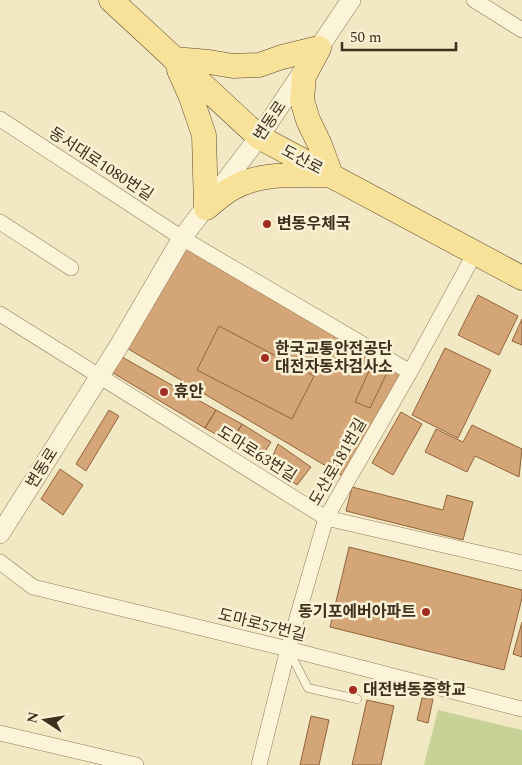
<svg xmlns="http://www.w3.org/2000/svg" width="522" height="765" font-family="Spectral,'Noto Sans KR',serif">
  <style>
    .green { fill: #c6d296 }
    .building { fill: #d4a576; stroke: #91643b }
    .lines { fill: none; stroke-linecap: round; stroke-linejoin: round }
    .service-casing { stroke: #8f7a58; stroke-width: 9 }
    .minor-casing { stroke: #8f7a58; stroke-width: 16 }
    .tertiary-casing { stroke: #8f7a58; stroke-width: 20 }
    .primary-casing { stroke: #5d472d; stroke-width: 25 }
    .service { stroke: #fcf4d8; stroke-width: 8 }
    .minor { stroke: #fcf4d8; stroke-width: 15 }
    .tertiary { stroke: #fcf4d8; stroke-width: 19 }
    .primary { stroke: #f8e299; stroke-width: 24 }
    .poi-dot { fill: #a42c22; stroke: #f9f1d4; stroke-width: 2 }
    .labels { text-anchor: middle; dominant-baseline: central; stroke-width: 5; stroke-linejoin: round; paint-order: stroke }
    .street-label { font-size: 16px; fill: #3e301e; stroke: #f9f1d4 }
    .poi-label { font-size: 16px; font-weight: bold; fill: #3e301e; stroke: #f9f1d4; text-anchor: start }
  </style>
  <rect width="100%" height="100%" fill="#f2e8c4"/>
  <path class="green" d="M438,710L522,730V765H424Z"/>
  <path class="building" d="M182,238L410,372L348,479L120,344Z
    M478,295L518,316L499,355L458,335Z
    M522,319V345L512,341Z
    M219,326L314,376L292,419L197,370Z
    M445,348L491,370L458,438L412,415Z
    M122,357L216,410L205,428L113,373Z
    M373,362L388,371L370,408L355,402Z
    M109,410L119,416L86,471L76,464Z
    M216,410L242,424L231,443L205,428Z
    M401,412L422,424L393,475L372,463Z
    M242,424L271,442L260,460L231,443Z
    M472,425L522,449L519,477L475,456L467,472L425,452L436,429L463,442Z
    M278,444L311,467L297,485L269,465Z
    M60,469L83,485L63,515L41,499Z
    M352,487L443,510L447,495L473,502L463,540L346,511Z
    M349,547L522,590V598L504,670L330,627Z
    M522,622V657L513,654Z
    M422,698L433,699L428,723L417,720Z
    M367,700L394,706L381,765H352Z
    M311,716L329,720L319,765H300Z"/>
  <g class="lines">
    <g class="service-casing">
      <path id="service" d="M289,651L308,688L357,699"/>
    </g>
    <g class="minor-casing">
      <path id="minor" d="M474,0L522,30
        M0,119L182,238L410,372
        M0,222L71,268
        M0,314L326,518L522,563
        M0,562L33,587L288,649L522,709
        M0,733L136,765
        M259,765L288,649L326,518L410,372L475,253"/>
    </g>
    <g class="tertiary-casing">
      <path id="tertiary" d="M0,534L120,344L182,238L259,137L351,0"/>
    </g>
    <g class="primary-casing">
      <path id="primary" d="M111,0L259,137L522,278
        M174,59L209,62L233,66L259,65L282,57L319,48
        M179,70L191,97L204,135L206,208
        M206,208C214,202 222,194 231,189C261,171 298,176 331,175L320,145L308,120L302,100L304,76L319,48"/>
    </g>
    <use href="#service" class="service"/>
    <use href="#minor" class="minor"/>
    <use href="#tertiary" class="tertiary"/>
    <use href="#primary" class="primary"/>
  </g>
  <g class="poi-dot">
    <circle cx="267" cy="224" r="5"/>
    <circle cx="265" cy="358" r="5"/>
    <circle cx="164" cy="392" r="5"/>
    <circle cx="426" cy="612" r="5"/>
    <circle cx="353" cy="690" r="5"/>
  </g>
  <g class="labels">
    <g class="street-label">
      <text transform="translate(270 121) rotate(-56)">변동로</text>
      <text transform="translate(302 160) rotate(28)">도산로</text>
      <text transform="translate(101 164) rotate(33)">동서대로1080번길</text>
      <text transform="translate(257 454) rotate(32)">도마로63번길</text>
      <text transform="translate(338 462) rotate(-60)">도산로181번길</text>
      <text transform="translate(42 468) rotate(-58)">변동로</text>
      <text transform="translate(262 625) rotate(14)">도마로57번길</text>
    </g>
    <g class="poi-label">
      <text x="277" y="224">변동우체국</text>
      <text x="275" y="349">한국교통안전공단<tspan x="275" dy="18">대전자동차검사소</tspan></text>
      <text x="174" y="392">휴안</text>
      <text x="416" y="612" text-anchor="end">동기포에버아파트</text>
      <text x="363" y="690">대전변동중학교</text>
    </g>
  </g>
  <g transform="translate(45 720) rotate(282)" stroke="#f9f1d4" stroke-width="4" paint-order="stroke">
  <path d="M0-4L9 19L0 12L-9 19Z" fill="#3e301e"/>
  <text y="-8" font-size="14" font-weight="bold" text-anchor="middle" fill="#3e301e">N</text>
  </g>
  <path d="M342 42v8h114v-8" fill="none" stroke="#3e301e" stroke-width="2.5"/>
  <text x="350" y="42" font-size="15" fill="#3e301e" stroke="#f9f1d4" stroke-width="4" paint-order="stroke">50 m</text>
</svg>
